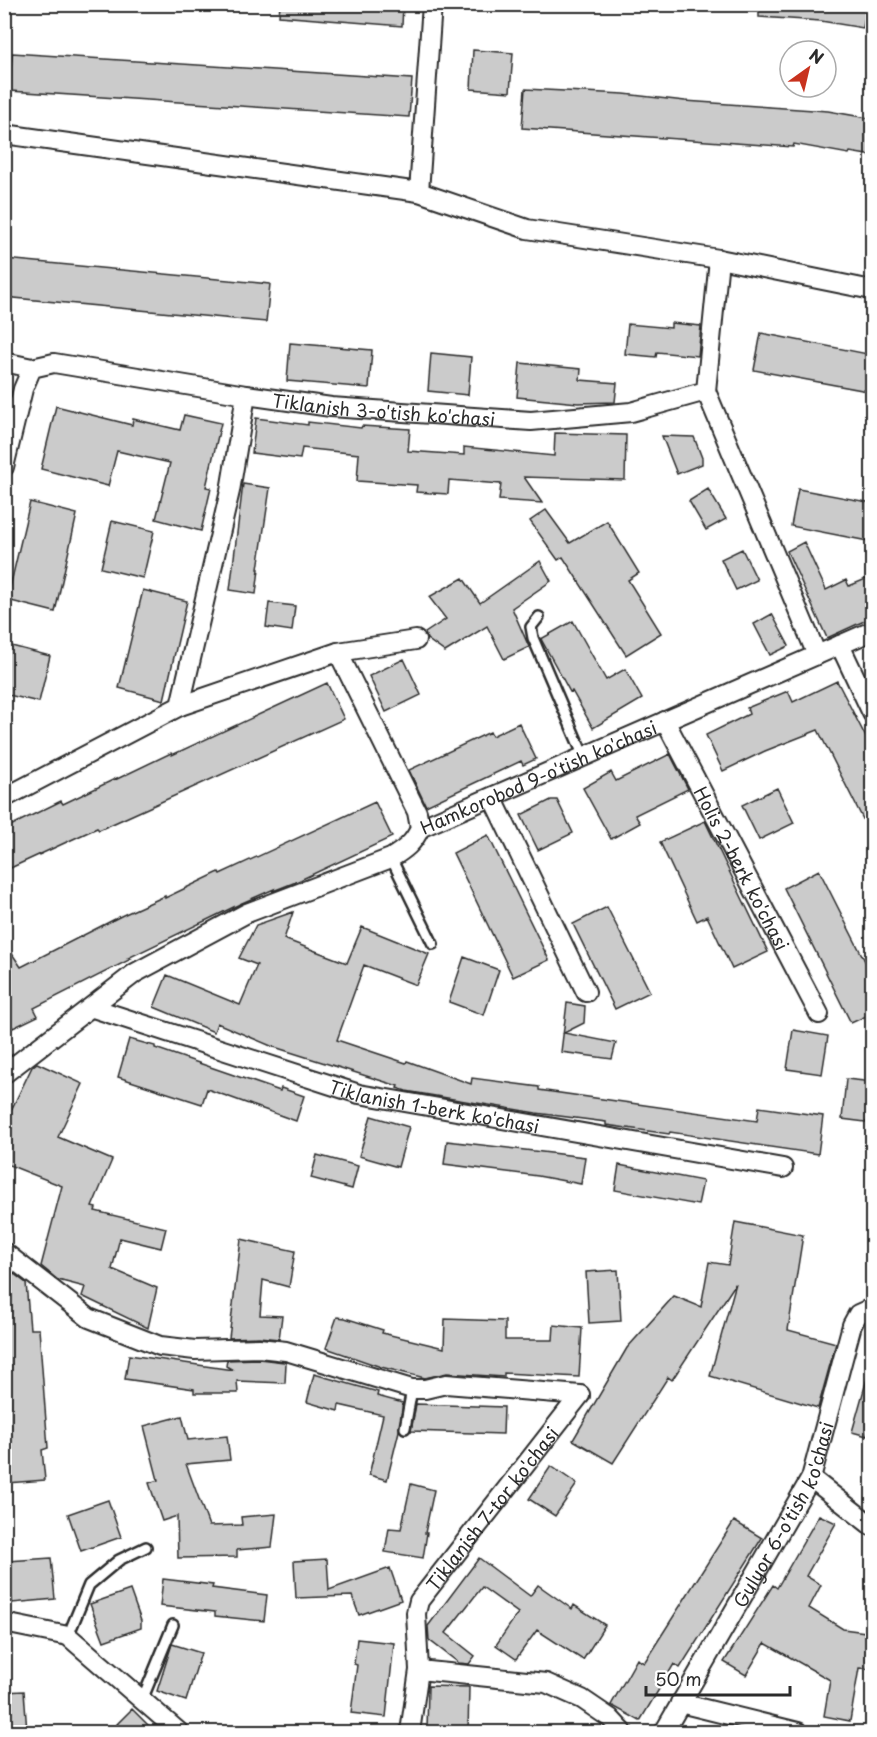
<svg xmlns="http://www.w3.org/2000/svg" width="877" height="1737" font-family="'Playpen Sans',sans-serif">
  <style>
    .building { fill: #cbcbcb; stroke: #2b2b2b; stroke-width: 1.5 }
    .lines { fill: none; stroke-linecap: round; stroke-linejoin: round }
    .lane-casing { stroke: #2b2b2b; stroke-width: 14 }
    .street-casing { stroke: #2b2b2b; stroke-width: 22 }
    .lane { stroke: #fff; stroke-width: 9 }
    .street { stroke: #fff; stroke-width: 18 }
    .labels { text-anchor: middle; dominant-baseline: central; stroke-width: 4.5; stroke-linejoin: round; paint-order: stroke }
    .street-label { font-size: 18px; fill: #2b2b2b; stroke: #fff }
  </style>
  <rect width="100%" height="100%" fill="#fff"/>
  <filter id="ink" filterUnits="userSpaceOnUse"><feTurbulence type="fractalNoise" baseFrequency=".0167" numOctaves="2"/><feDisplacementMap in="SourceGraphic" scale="12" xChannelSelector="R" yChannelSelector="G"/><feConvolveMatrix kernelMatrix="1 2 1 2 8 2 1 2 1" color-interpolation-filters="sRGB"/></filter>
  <g filter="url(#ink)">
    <path class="building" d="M280,4H403L402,26L279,16Z
      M759,4H867L863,28L821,21L759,17Z
      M473,50L513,53L510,92L471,89Z
      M12,53L412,79L409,117L10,91Z
      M525,89L624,94L685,101L828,111L873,119V156L850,152L849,154L794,144L793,147L522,128Z
      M5,259L270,284L266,322L4,297Z
      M671,323L701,326L698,356L657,352L656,357L625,354L628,324L671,328Z
      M761,333L873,355V392L754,370Z
      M290,343L372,350L369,388L287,381Z
      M431,353L471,357L468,395L428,391Z
      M520,363L581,369L580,380L617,383L615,402L578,403L517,397Z
      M56,406L132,425L133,419L180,430L184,415L221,423L206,487L211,488L201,531L156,519L170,463L117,451L108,486L41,469Z
      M256,418L308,425V422L361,428L362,426L410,429L408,451L464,455V447L554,456L555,433L626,435L625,480L524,477L542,503L499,500L501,484L449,480L448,494L416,492L417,485L357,481L359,454L302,448L300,459L252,453Z
      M662,436L694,437L702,458V464L677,474Z
      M243,484L270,488L258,569H259L256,594L230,590Z
      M708,489L726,519L706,530L689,501Z
      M798,489L873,503V542L791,526Z
      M30,502L77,514L55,612L7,600Z
      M546,510L570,543L607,521L639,573L628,580L661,633L626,655L563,557L558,560L530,521Z
      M112,521L154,531L143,578L101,568Z
      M804,542L826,590L846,580L849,586L873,576V617L827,638L787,551Z
      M742,549L757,580L736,590L721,559Z
      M540,561L551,581L512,608L529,647L504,659L487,626L445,652L427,639L425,633L446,619L429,597L463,578L480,603Z
      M143,590L187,601L164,700L119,688Z
      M269,603L295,606L292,631L266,627Z
      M772,614L789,646L770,655L754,624Z
      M573,621L606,680L625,669L642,699L593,728L572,691L570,692L541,639Z
      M4,644L50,656L39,702L4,694Z
      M404,659L421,695L386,712L369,676Z
      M837,681L873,751V839L818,730L765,751L723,771L706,735L749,714L747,708L788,691L793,702Z
      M327,683L344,719L99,830L97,828L4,871V829L61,801L63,804L117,778V779L171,753L172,755Z
      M519,723L536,759L523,765L521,761L426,806L409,770L490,732L492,736Z
      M670,754L688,789L635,815L640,823L611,839L583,788L611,772L616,781Z
      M777,788L794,823L759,840L742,805Z
      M551,800H557L573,833L538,850L521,815Z
      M375,802L392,837L296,882L273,891L274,889L242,903L128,958L131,959L34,1008L38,1016L13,1028L4,1011V942L21,967L123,915L165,896V898L219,872L220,874Z
      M705,821L768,952L732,969L707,916L697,921L660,842Z
      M488,835L549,960L513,977L453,853Z
      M819,870L873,977V1013L851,1023L784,888Z
      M607,907L650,992L615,1009L573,924Z
      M293,912L284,939L347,963L362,927L429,954L416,985L364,965L337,1040L406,1063L407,1061L471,1084L472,1078L539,1087V1090L757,1121L759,1107L823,1116L818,1154L670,1132L669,1134L606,1125V1122L536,1113L406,1091L397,1088L398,1086L271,1046L217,1023L214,1032L154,1007L167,975L240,1005L257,965L239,958L256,925Z
      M464,957L499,970L484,1015L449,1002Z
      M567,1003L585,1006L584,1023L564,1033L616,1043L612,1059L561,1052Z
      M793,1030L828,1036L822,1074L787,1069Z
      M129,1039L155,1046V1048L280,1091L281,1088L304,1096L296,1121L207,1089L202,1104L118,1077Z
      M37,1063L83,1084L58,1137L112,1160L92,1207L96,1208L95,1211L166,1228L161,1248L120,1238L112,1269L157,1288L148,1328L82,1296L85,1287L58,1280L41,1266L62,1186L4,1163V1125L32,1067Z
      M846,1079L873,1082V1123L842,1119Z
      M371,1116L409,1127L398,1167L359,1156Z
      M447,1141L585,1157L581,1184L538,1176L444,1164Z
      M317,1155L358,1166L352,1189L311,1178Z
      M619,1165L703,1181L698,1205L615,1190Z
      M735,1222L803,1235L788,1330L836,1343L818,1408L710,1376L736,1283L672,1380L668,1377L613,1463L573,1440L627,1348L674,1296L701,1307L709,1262L728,1265Z
      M241,1239L295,1251L289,1287L263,1280L260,1315L282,1316L279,1339L259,1337L229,1338Z
      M618,1270L621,1321L589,1323L586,1272Z
      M14,1274L26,1283L30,1329H39L48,1448L42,1450L45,1480L7,1483L4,1451V1275Z
      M337,1317L345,1318L383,1330L382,1333L444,1348L445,1319L505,1321V1340H553L554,1325L582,1328L579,1377L504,1373V1377L447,1373L425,1378L381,1367L326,1348Z
      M129,1355L233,1370L226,1366L227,1360L259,1359L284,1362L286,1363L285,1383L237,1381L238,1393H194V1389L125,1379Z
      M314,1374L378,1392L377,1396L403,1403L399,1431L387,1480L369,1475L383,1415L339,1405L338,1411L307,1402Z
      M868,1375L873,1376V1415L867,1436L852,1432Z
      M416,1404L504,1407L503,1434L411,1431Z
      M182,1416L188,1440L227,1436L230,1460L186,1464L209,1526L242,1525L241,1517L276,1514L272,1547L237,1550V1557L178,1558L177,1516L162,1521L149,1483L158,1480L144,1426Z
      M551,1466L577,1484L555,1516L529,1499Z
      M411,1484L434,1490L425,1533H427L423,1558L385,1552L389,1528L401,1529Z
      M108,1500L121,1537L81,1551L68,1514Z
      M819,1515L836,1523L806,1576L821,1585L809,1608L843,1629L873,1633V1669L859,1668L850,1721L824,1716L830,1680L765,1643L746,1675L724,1662L773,1585L777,1588Z
      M734,1521L762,1538L680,1668L674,1664L640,1721L611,1705L637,1659L644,1663Z
      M51,1558L55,1599L12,1603L8,1561Z
      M479,1558L530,1596L538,1585L572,1609L574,1605L605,1625L583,1660L537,1630L516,1659L496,1645L518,1613L482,1587L446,1633L475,1656L469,1664L459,1663L429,1640L428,1626Z
      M327,1559L329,1590L390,1568L401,1600L359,1615L352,1596L296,1598L294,1561Z
      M163,1579L213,1585L212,1588L267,1595L264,1621L215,1616V1612L160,1606Z
      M130,1590L141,1621V1628L104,1641L90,1604Z
      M357,1639L394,1643L386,1717L351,1713L357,1665L354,1664Z
      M172,1644L201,1653L186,1701L157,1691Z
      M428,1686L469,1687L468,1732H427Z
      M24,1691L27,1732H4V1692Z
      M132,1709L155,1732H126L117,1724Z"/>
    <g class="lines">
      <g class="lane-casing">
        <path id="lane" d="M539,617L531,627L533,638L584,757
          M391,858L433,944
          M405,1428L412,1389
          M68,1636L89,1585L119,1560L146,1547
          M142,1700L173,1625"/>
      </g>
      <g class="street-casing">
        <g id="street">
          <path d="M4,134L419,192L527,229L719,259L872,290"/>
          <path d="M419,192L432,4"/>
          <path d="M4,362L32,368"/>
          <path d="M706,391L817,655"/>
          <path id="s1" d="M4,467L23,389L32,368L54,363L246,395L331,407L531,421L631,412L706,391L719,259"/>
          <path d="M840,645L872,713"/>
          <path d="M338,652L417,812L420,828"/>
          <path d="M180,706L338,652L416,640"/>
          <path id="s2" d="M665,721L819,1014"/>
          <path d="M492,797L586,992"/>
          <path d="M4,798L180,706L230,491L246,395"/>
          <path id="s3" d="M93,1008L359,1094L783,1168"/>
          <path id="s4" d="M4,1074L135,973L247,913L391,858C404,850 414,843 420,828L872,631"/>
          <path d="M4,1252L89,1318L160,1346L195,1350L259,1348L286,1351L412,1389H425L446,1384L580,1395"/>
          <path d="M811,1478L872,1526"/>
          <path d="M4,1623L68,1636L179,1732"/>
          <path d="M419,1670L546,1683L582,1699L610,1718L623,1732"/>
          <path d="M680,1703L798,1732"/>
          <path id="s5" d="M410,1732L419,1670L416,1613L419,1601L580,1395"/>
          <path id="s6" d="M664,1732L811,1478L852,1325L858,1314L867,1310L872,1312"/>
        </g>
      </g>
      <use href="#lane" class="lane"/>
      <use href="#street" class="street"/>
    </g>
  </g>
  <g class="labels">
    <g class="street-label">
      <text stroke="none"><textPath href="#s1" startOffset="459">Tiklanish 3-o'tish ko'chasi</textPath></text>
      <text stroke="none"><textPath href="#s4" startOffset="618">Hamkorobod 9-o'tish ko'chasi</textPath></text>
      <text stroke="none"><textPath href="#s2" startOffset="166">Holis 2-berk ko'chasi</textPath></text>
      <text stroke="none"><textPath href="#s3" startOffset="356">Tiklanish 1-berk ko'chasi</textPath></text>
      <text stroke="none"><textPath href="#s5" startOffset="250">Tiklanish 7-tor ko'chasi</textPath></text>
      <text stroke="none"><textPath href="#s6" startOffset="249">Gulyor 6-o'tish ko'chasi</textPath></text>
    </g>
  </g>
  <rect width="877" height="1737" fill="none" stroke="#fff" stroke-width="24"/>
  <rect x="12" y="12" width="853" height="1713" fill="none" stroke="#2b2b2b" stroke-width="2" filter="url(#ink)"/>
  <g transform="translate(808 69) rotate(34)"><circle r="28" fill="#ffffff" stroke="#aaaaaa" stroke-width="1.5"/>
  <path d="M0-4.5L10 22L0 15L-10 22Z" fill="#c8321e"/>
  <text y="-9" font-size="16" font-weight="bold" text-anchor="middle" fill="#2b2b2b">N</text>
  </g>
  <path d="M646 1686v9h144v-9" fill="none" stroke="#2b2b2b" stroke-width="3"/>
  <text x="655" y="1686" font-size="18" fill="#2b2b2b" stroke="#ffffff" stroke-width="4.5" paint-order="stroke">50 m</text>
</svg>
